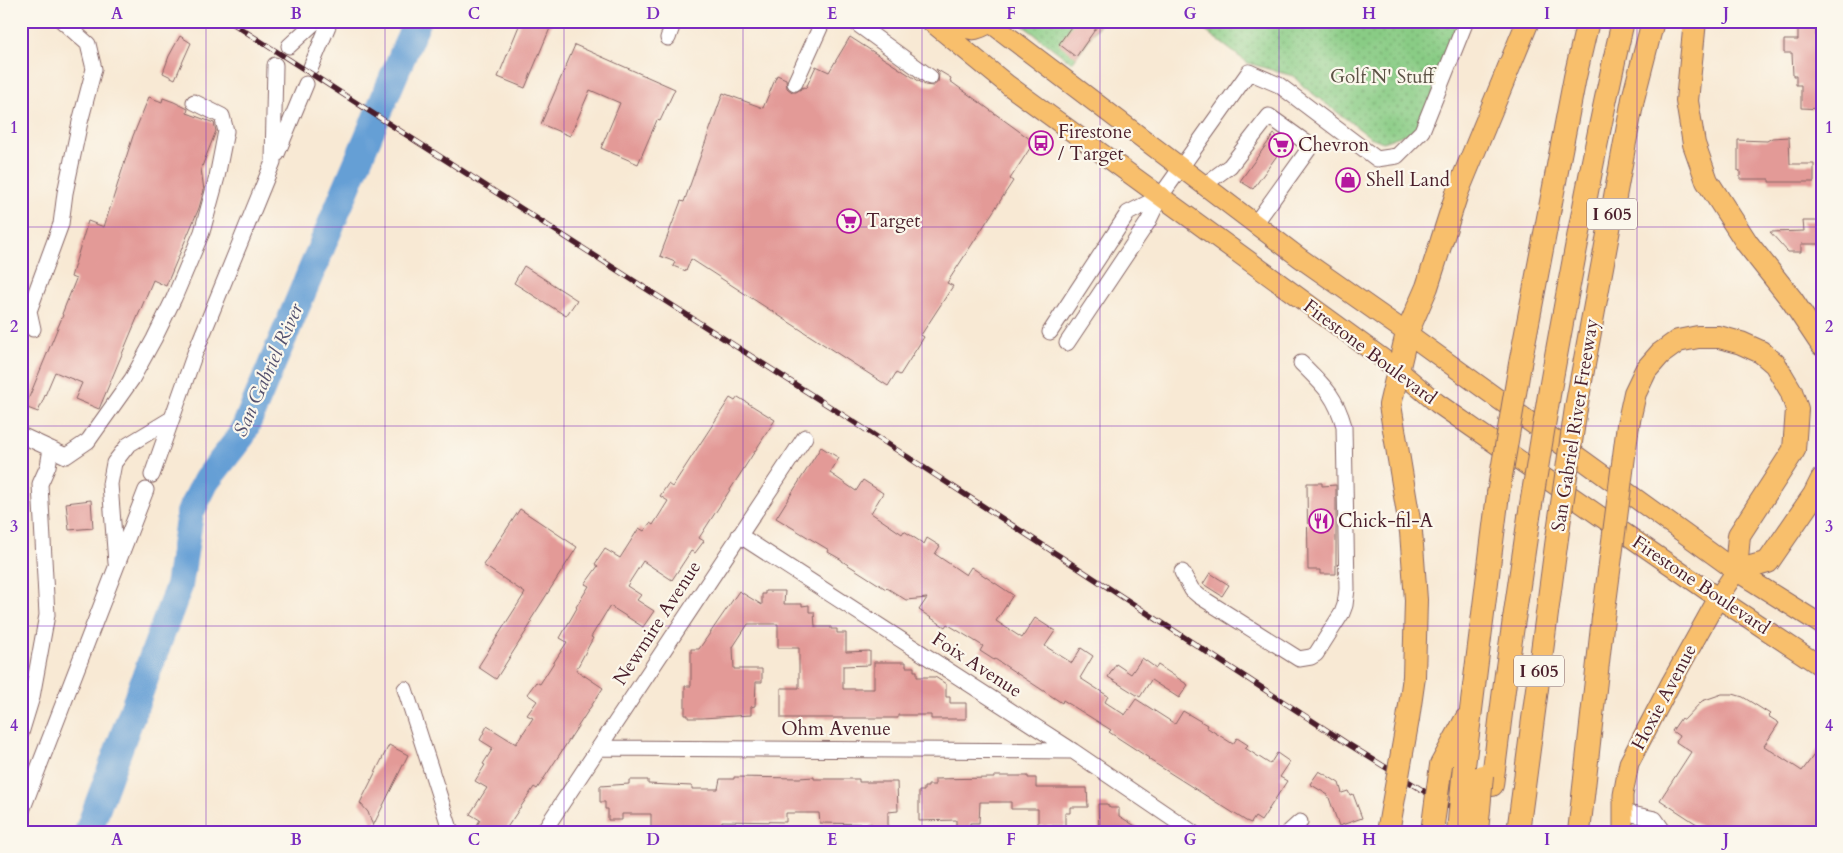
<svg xmlns="http://www.w3.org/2000/svg" width="1843" height="853" font-family="Cardo,serif">
  <style>
    .park { fill: url(#park-dots); stroke: #6a7658 }
    .lines { fill: none; stroke-linecap: round; stroke-linejoin: round }
    .river { stroke: #659fd5; stroke-width: 28 }
    .building { fill: #e39a97 }
    .minor-casing { stroke: #876666; stroke-width: 17 }
    .major-casing { stroke: #876666; stroke-width: 21 }
    .highway-casing { stroke: #876666; stroke-width: 24 }
    .minor { stroke: #fff; stroke-width: 15 }
    .major { stroke: #f8bf6c; stroke-width: 19 }
    .highway { stroke: #f8bf6c; stroke-width: 22 }
    .rail-casing { stroke: #4a1f2b; stroke-width: 5.5 }
    .rail { stroke: #fbf7ec; stroke-width: 4; stroke-dasharray: 11; stroke-linecap: butt }
    .highway-bridge-casing { stroke: #876666; stroke-width: 24; stroke-linecap: butt }
    .highway-bridge { stroke: #f8bf6c; stroke-width: 22 }
    .grid { fill: none; stroke: #7b2cbf; stroke-width: 1; stroke-opacity: 0.55 }
    .labels { text-anchor: middle; dominant-baseline: central; stroke-width: 4.5; stroke-linejoin: round; paint-order: stroke }
    .shield { fill: #fbf7ec; stroke: #7f6065; stroke-width: 1 }
    .shield-label { font-size: 18px; font-weight: bold; fill: #4a1f2b }
    .park-label { font-size: 19px; fill: #5d5346; stroke: #fbf7ec }
    .poi-label { font-size: 19px; fill: #4a1f2b; stroke: #fbf7ec; text-anchor: start }
    .street-label { font-size: 19px; fill: #4a1f2b; stroke: #fbf7ec }
    .water-label { font-size: 20px; font-style: italic; fill: #55526f; stroke: #fbf7ec }
    .neatline { fill: none; stroke: #7b2cbf; stroke-width: 2 }
    .grid-label { font-size: 16px; text-anchor: middle; font-weight: bold; fill: #7b2cbf }
  </style>
  <defs>
    <pattern id="park-dots" width="8" height="8" patternUnits="userSpaceOnUse" patternTransform="scale(1.25)"><rect width="8" height="8" fill="#89cc85"/><path d="M2 2h.1M6 6h.1" fill="none" stroke="#72a56d" stroke-width="1.8" stroke-linecap="round"/></pattern>
  </defs>
  <rect width="100%" height="100%" fill="#fbf7ec"/>
  <filter id="ink" filterUnits="userSpaceOnUse"><feTurbulence type="fractalNoise" baseFrequency=".02" numOctaves="2"/><feDisplacementMap in="SourceGraphic" scale="10" xChannelSelector="R" yChannelSelector="G"/><feConvolveMatrix kernelMatrix="1 2 1 2 8 2 1 2 1" color-interpolation-filters="sRGB"/></filter>
  <filter id="wash" filterUnits="userSpaceOnUse"><feTurbulence type="fractalNoise" baseFrequency=".0096" numOctaves="4" result="noise"/><feDisplacementMap in="SourceGraphic" scale="20" xChannelSelector="R" yChannelSelector="G"/><feGaussianBlur stdDeviation="1.12" result="paint"/><feColorMatrix in="noise" values="0 0 0 0 0 0 0 0 0 0 0 0 0 0 0 0 0 1.4 0 .05"/><feComposite in="paint" operator="in"/></filter>
  <g filter="url(#wash)">
    <rect width="100%" height="100%" fill="#f8e9d4"/>
    <path class="park" d="M1017,21H1102L1072,63Z
      M1192,21H1461L1424,120L1411,132L1383,142L1370,137L1304,87L1293,76L1248,63Z"/>
    <g class="lines">
      <path class="river" d="M88,832L179,586L190,513L206,481L242,435L417,21"/>
    </g>
    <g id="blocks">
      <path class="building" d="M521,21H553L525,88L498,77Z
        M1075,21H1101L1076,57L1059,44Z
        M1798,21H1816V71H1822V109L1801,108V85H1796V76H1793L1792,53H1784V40H1798Z
        M180,36L191,43L175,79L163,73L169,56Z
        M850,37L925,85L933,86L938,82L939,74L936,69L951,78L950,81L1034,142L1010,179L1013,181L947,283L953,286L921,335L924,337L900,375L896,373L888,386L691,259L686,271L673,266L675,262L660,256L681,201L684,202L723,93L763,108L777,75L786,79L787,88L792,92H796L804,87L806,88L816,66L829,72Z
        M575,45L675,89L660,121L657,120L638,164L601,148L620,103L590,90L570,136L541,124Z
        M149,97L162,102L163,98L174,102L188,109L187,113L214,123L216,131L201,169L204,190L199,208L166,286L153,280L99,409L75,399L82,383L55,372L38,412L25,407L63,315L62,314L76,279L71,277L88,221L104,227L133,136Z
        M1274,134L1286,143L1253,189L1240,181Z
        M1789,137L1790,164H1814V182H1769V179H1740V171H1738V140L1767,141L1772,138Z
        M1803,221H1822V244H1801V252H1788L1770,232L1804,231Z
        M524,266L577,300L566,316L514,283Z
        M738,397L775,420L699,538L704,541L695,553L691,551L672,580L643,561L627,586L641,595L637,600L654,611L643,627L610,606L591,637L593,638L576,670L603,688L537,789L534,787L504,832H477L480,827L477,825L480,820L470,814L487,788L475,781L485,765L483,764L493,748L480,740L487,726L516,744L533,718L527,715L537,701L527,694L536,682L540,684L567,642L560,638L577,608L576,607L589,586L585,584L598,566L595,564L605,549L620,558L639,528L644,531L650,523L653,525L668,501L660,496L668,484L672,487L730,398L735,401Z
        M821,447L839,458L830,473L856,491L863,480L883,493L871,513L902,534L904,531L924,544L927,538L940,546L935,554L966,575L971,567L1013,595L996,621L1022,638L1035,618L1055,631L1045,646L1072,663L1081,648L1093,656L1080,678L1108,696L1105,702L1125,715L1136,699L1175,724L1183,711L1207,725L1206,727L1233,744L1237,738L1248,745L1245,748L1270,764L1277,753L1290,762L1280,777L1287,781L1261,821L1255,817L1251,823L1246,821L1148,759L1149,758L1109,732L1111,730L1063,700L1062,703L995,659L994,660L980,651L983,646L947,624L945,627L919,610L927,598L906,600L887,588L886,589L842,561V560L828,552L829,550L776,518Z
        M1307,483H1322V486L1336,485V574H1320V570H1308Z
        M91,500L93,528L69,530L66,503Z
        M520,509L577,547L530,621L532,622L496,679L478,667L525,593L483,565Z
        M1210,573L1229,585L1222,596L1203,584Z
        M739,591L762,605V594H765V591H785L784,604H802V606L809,605V612H814L815,627H831V629H837V633H846V652L870,651V665L843,666V689H874V662H906V667H914V671H917V677H935L946,684V697H950V703H966V719H931V715H898V718H781V688H799V648H778V624H748L733,647L734,669H762V682H756L755,706L751,707V715L702,718H688V715H685V686H691V649H699Z
        M1142,658L1156,668L1158,665L1188,685L1179,698L1151,680L1140,697L1108,677L1116,664L1131,674Z
        M1722,694H1733L1743,697L1770,714L1768,716L1779,723L1764,746L1802,771L1822,744V832H1709L1660,800L1691,752L1676,742L1679,736L1672,731L1681,718L1684,720L1702,701Z
        M389,745L408,755L373,826L368,812L360,803Z
        M1319,771L1339,783L1342,793L1348,791L1350,795L1353,794L1362,818L1339,826L1328,795L1310,784Z
        M994,776H1028V778H1036V788H1087L1088,807H1070V813H1065V826H1038V809H1011V802H980L979,823H970V832H956V820L919,821V791H924V787H928V785H935V779L990,778H994Z
        M734,777L799,778L814,777V779H859V782H897L898,811L888,812V832H872V824L820,823L819,813H786V822L722,821V832H651V814H622V820H608V809H605V802H600V786L629,784V780H648V784L692,786V789H718L720,779H734Z
        M1098,804H1107L1110,808H1119V816L1145,832H1099Z"/>
    </g>
  </g>
  <g filter="url(#ink)">
    <use href="#blocks" fill-opacity="0" stroke="#876666" stroke-width="1"/>
    <g class="lines">
      <g class="minor-casing">
        <path id="minor" d="M853,21L930,77
          M668,38L674,21
          M289,46L316,21
          M311,67L330,21
          M795,83L823,21
          M277,154L306,84
          M1204,185L1230,166L1269,116L1311,146L1255,224
          M33,329L29,311L61,224L65,193L80,122L94,69L88,44L62,21
          M1050,332L1128,213L1160,197
          M1067,343L1148,222L1160,197L1249,72L1279,85L1377,159L1397,156L1422,131L1466,21
          M21,435L66,456L88,441L132,379L154,339L174,298L202,232L217,177L226,131L222,116L194,102
          M152,475L195,353L273,162L275,65
          M739,535L1073,751L1192,832
          M116,563L110,484L114,463L128,445L171,419
          M1182,572L1192,590L1199,596L1299,659L1311,657L1316,654L1342,613L1345,605L1347,589L1344,426C1335,395 1324,386 1301,363
          M405,689L451,832
          M21,733L32,697L47,615L40,484L48,466L51,449
          M600,748L1073,751
          M1623,812L1655,819L1664,832
          M21,813L146,490
          M543,832L805,437
          M1289,832L1300,822"/>
      </g>
      <g class="major-casing">
        <path id="major" d="M930,21L1008,85L1397,369L1437,403L1718,598L1822,667
          M955,21C971,33 973,32 990,23
          M988,21L1300,258L1407,333L1736,571L1822,625
          M1623,832V795L1629,763L1672,681L1718,598L1736,571"/>
      </g>
      <g class="highway-casing">
        <path id="highway" d="M1695,21L1687,101L1694,144L1707,181L1747,243L1792,300L1822,345
          M1520,364L1575,77L1588,21
          M1550,389C1572,266 1595,143 1623,21
          M1576,408L1633,99L1653,21
          M1628,425L1635,393L1646,370L1660,354L1678,341L1698,337H1719L1741,343L1761,352L1775,364L1791,391L1797,409L1794,450L1739,535L1736,571L1768,562L1814,495L1822,479
          M1408,719L1414,677L1416,600L1411,532L1390,405L1407,333L1427,287L1457,193L1528,21
          M1441,765L1466,719
          M1464,766L1498,494
          M1492,785L1506,674L1529,517
          M1518,832L1557,538
          M1579,832L1603,618"/>
      </g>
      <use href="#minor" class="minor"/>
      <use href="#major" class="major"/>
      <use href="#highway" class="highway"/>
      <g class="rail-casing">
        <path id="rail" d="M229,21L857,424L1348,744L1490,832"/>
      </g>
      <use href="#rail" class="rail"/>
      <g class="highway-bridge-casing">
        <path id="highway-bridge" d="M1498,494L1520,364
          M1529,517L1550,389
          M1557,538L1576,408
          M1603,618L1628,425
          M1388,832L1408,719
          M1432,832L1441,765
          M1458,832L1464,766
          M1477,832L1482,776"/>
      </g>
      <use href="#highway-bridge" class="highway-bridge"/>
    </g>
  </g>
  <path class="grid" d="M206,21V832M385,21V832M564,21V832M743,21V832M922,21V832M1100,21V832M1279,21V832M1458,21V832M1637,21V832M21,227H1822M21,426H1822M21,626H1822"/>
  <defs>
    <g id="bus-ring" transform="scale(1.25)"><circle r="9.5" fill="#fbf7ec" stroke="#b5179e" stroke-width="1.5"/><path d="M-5-6H5V4H4V6H2V4H-2V6H-4V4H-5ZM-3.5-4V0h7V-4ZM-3.5 1.2v1.5H-2V1.2ZM2 1.2v1.5H3.5V1.2Z" fill="#b5179e"/></g>
    <g id="supermarket-ring" transform="scale(1.25)"><circle r="9.5" fill="#fbf7ec" stroke="#b5179e" stroke-width="1.5"/><path d="M-6-5.5h2.5l.6 2H6L4.5 2H-2.5L-4.4-4H-6ZM-1.5 3.2a1.3 1.3 0 1 0 .1 0ZM3 3.2a1.3 1.3 0 1 0 .1 0Z" fill="#b5179e"/></g>
    <g id="shop-ring" transform="scale(1.25)"><circle r="9.5" fill="#fbf7ec" stroke="#b5179e" stroke-width="1.5"/><path d="M-5-2.5h2.3a2.7 3.5 0 0 1 5.4 0H5L5.5 6h-11ZM-1.5-2.5h3a1.5 2.3 0 0 0-3 0Z" fill="#b5179e"/></g>
    <g id="restaurant-ring" transform="scale(1.25)"><circle r="9.5" fill="#fbf7ec" stroke="#b5179e" stroke-width="1.5"/><path d="M-5-6h1v4h1v-4h1v4h1v-4h1v5L-1.5 .5V6h-2V.5L-5-1ZM5-6V6H3V1.5H1.5Q1.5-4 5-6Z" fill="#b5179e"/></g>
  </defs>
  <g fill-rule="evenodd">
    <use href="#bus-ring" x="1041" y="143"/>
    <use href="#supermarket-ring" x="1281" y="145"/>
    <use href="#shop-ring" x="1348" y="180"/>
    <use href="#supermarket-ring" x="849" y="221"/>
    <use href="#restaurant-ring" x="1321" y="521"/>
  </g>
  <g class="labels">
    <g class="shield">
      <rect x="1587" y="198.5" width="50" height="31" rx="4"/>
      <rect x="1514" y="655.5" width="50" height="31" rx="4"/>
    </g>
    <g class="shield-label">
      <text x="1612" y="214">I 605</text>
      <text x="1539" y="671">I 605</text>
    </g>
    <g class="park-label">
      <text x="1382" y="77">Golf N' Stuff</text>
    </g>
    <g class="poi-label">
      <text x="1058" y="132">Firestone<tspan x="1058" dy="22">/ Target</tspan></text>
      <text x="1298" y="145">Chevron</text>
      <text x="1366" y="180">Shell Land</text>
      <text x="866" y="221">Target</text>
      <text x="1338" y="521">Chick-fil-A</text>
    </g>
    <g class="street-label">
      <text transform="translate(1370 352) rotate(37)">Firestone Boulevard</text>
      <text transform="translate(1575 425) rotate(-81)">San Gabriel River Freeway</text>
      <text transform="translate(1701 585) rotate(34)">Firestone Boulevard</text>
      <text transform="translate(657 623) rotate(-57)">Newmire Avenue</text>
      <text transform="translate(977 665) rotate(33)">Foix Avenue</text>
      <text transform="translate(1664 697) rotate(-62)">Hoxie Avenue</text>
      <text x="836" y="729">Ohm Avenue</text>
    </g>
    <g class="water-label">
      <text transform="translate(268 370) rotate(-66)">San Gabriel River</text>
    </g>
  </g>
  <rect width="1843" height="853" fill="none" stroke="#fbf7ec" stroke-width="55"/>
  <rect x="28" y="28" width="1788" height="798" class="neatline"/>
  <g class="grid-label">
    <text x="117" y="19">A</text>
    <text x="296" y="19">B</text>
    <text x="474" y="19">C</text>
    <text x="653" y="19">D</text>
    <text x="832" y="19">E</text>
    <text x="1011" y="19">F</text>
    <text x="1190" y="19">G</text>
    <text x="1369" y="19">H</text>
    <text x="1547" y="19">I</text>
    <text x="1726" y="19">J</text>
    <text x="14" y="133">1</text>
    <text x="1829" y="133">1</text>
    <text x="14" y="332">2</text>
    <text x="1829" y="332">2</text>
    <text x="14" y="532">3</text>
    <text x="1829" y="532">3</text>
    <text x="14" y="731">4</text>
    <text x="1829" y="731">4</text>
    <text x="117" y="845">A</text>
    <text x="296" y="845">B</text>
    <text x="474" y="845">C</text>
    <text x="653" y="845">D</text>
    <text x="832" y="845">E</text>
    <text x="1011" y="845">F</text>
    <text x="1190" y="845">G</text>
    <text x="1369" y="845">H</text>
    <text x="1547" y="845">I</text>
    <text x="1726" y="845">J</text>
  </g>
</svg>
